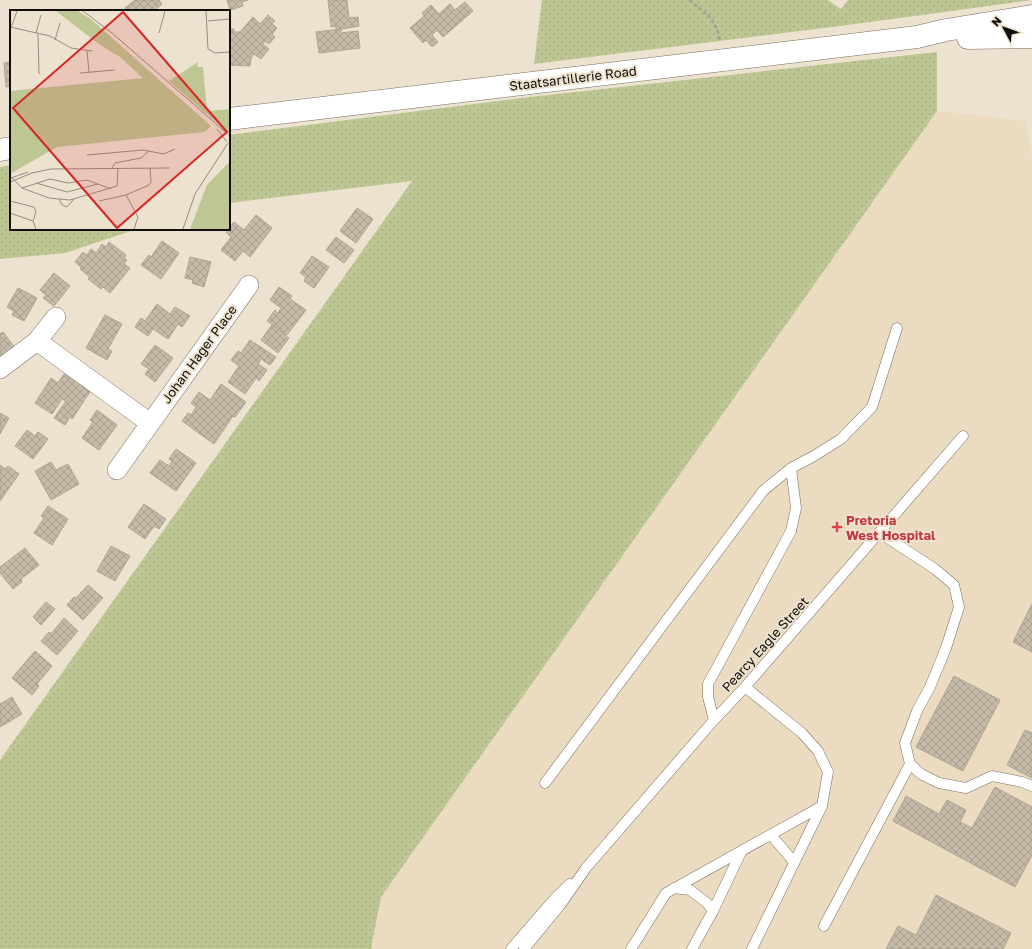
<svg xmlns="http://www.w3.org/2000/svg" width="1032" height="949" font-family="'Golos Text',sans-serif">
  <style>
    .built { fill: #eadbc1 }
    .grass { fill: url(#grass-dots) }
    .building { fill: url(#building-cross-hatch); stroke: #aea492 }
    .lines { fill: none; stroke-linecap: round; stroke-linejoin: round }
    .service-casing { stroke: #786f5e; stroke-width: 11 }
    .minor-casing { stroke: #786f5e; stroke-width: 20 }
    .tertiary-casing { stroke: #786f5e; stroke-width: 23 }
    .path { stroke: #a9a192; stroke-width: 2.5; stroke-dasharray: 4 2; stroke-linecap: butt }
    .service { stroke: #fff; stroke-width: 10 }
    .minor { stroke: #fff; stroke-width: 19 }
    .tertiary { stroke: #fff; stroke-width: 22 }
    .health-dot { fill: #e0444e; stroke: #ede2d0; stroke-width: 1.5 }
    .labels { text-anchor: middle; dominant-baseline: central; stroke-width: 4; stroke-linejoin: round; paint-order: stroke }
    .street-label { font-size: 13px; fill: #110d07; stroke: #ede2d0 }
    .health-label { font-size: 13px; font-weight: bold; fill: #be3a42; stroke: #ede2d0; text-anchor: start }
    .inset-road { fill: none; stroke: #958d80; stroke-width: 1 }
    .view { fill: #d62828; fill-opacity: 0.15; stroke: #d62828; stroke-width: 2 }
    .inset-edge { fill: none; stroke: #110d07; stroke-width: 2 }
  </style>
  <defs>
    <pattern id="grass-dots" width="8" height="8" patternUnits="userSpaceOnUse"><rect width="8" height="8" fill="#bec794"/><path d="M2 2h.1M6 6h.1" fill="none" stroke="#a2aa7e" stroke-width="1.8" stroke-linecap="round"/></pattern>
    <pattern id="building-cross-hatch" width="8" height="8" patternUnits="userSpaceOnUse"><rect width="8" height="8" fill="#c5baa8"/><path d="M0 0l8 8M0 8l8-8" fill="none" stroke="#a89f8f"/></pattern>
  </defs>
  <rect width="100%" height="100%" fill="#ede2d0"/>
  <path class="built" d="M937,111L1026,121L1032,158V949H371L381,897Z"/>
  <path class="grass" d="M542,0H828L841,9L848,0H1032L848,25L534,64Z
    M937,52V111L381,897L371,949H0V760L412,181L229,203V135L530,97Z
    M11,165V229H137L65,253L0,259V167Z"/>
  <path class="building" d="M135,0H159L162,4L154,11H127L125,8Z
    M227,0H248L242,2L243,6L230,10Z
    M328,0H347L349,18L358,17L359,26L336,30V26L331,27Z
    M465,2L473,11L443,37L437,30L432,35L438,42L432,47L426,40L423,43L410,28L424,16L422,13L431,5L439,14L450,4L455,10Z
    M268,15L275,21L272,24L277,28L272,34L275,37L269,44L265,41L263,44L269,49L261,59L254,54L251,58L250,66L229,65V29H234V32H240L253,17L260,24Z
    M341,29V33L358,31L360,48L319,53L316,32Z
    M11,62V86L6,87L4,63Z
    M357,208L373,219L356,243L340,231Z
    M256,215L272,228L250,257L243,251L235,261L221,250L231,237L226,232L229,229V228L234,222L244,230Z
    M336,237L354,250L344,263L326,250Z
    M162,241L179,253L161,279L141,265L149,255L151,257Z
    M109,242L126,255L124,258L127,260L124,264L130,268L110,293L103,287L101,289L88,279L90,277L80,269L82,268L75,262L83,252L87,255L91,249L96,253L102,244L106,247Z
    M312,256L329,267L314,288L304,281L306,277L300,273Z
    M190,257L211,262L204,287L192,283L193,280L185,278Z
    M54,273L70,286L54,306L43,298L46,295L40,290Z
    M279,287L292,296L290,299L306,310L287,335L267,321L275,310L278,313L281,308L270,300Z
    M18,288L37,298L24,321L12,315L14,311L7,307Z
    M157,304L170,314L175,307L190,316L182,327L178,324L168,339L153,329L148,336L135,327L141,318L145,321Z
    M105,315L122,324L108,349L112,351L107,360L86,348Z
    M272,325L289,338L278,353L261,340Z
    M3,332L15,348L0,361V334Z
    M250,340L276,357L270,365L261,359L258,364L267,370L259,381L256,378L245,394L228,382L239,366L231,360L238,351L241,353Z
    M155,345L173,358L155,382L145,374L149,369L141,364Z
    M64,374L70,378L72,376L92,389L72,419L70,417L65,425L54,418L66,401L62,399L52,414L35,403L51,378L58,383Z
    M221,384L246,402L235,417L233,416L214,444L182,421L188,413L191,415L196,407L191,403L199,392L210,400Z
    M97,410L117,425L99,450L82,438L93,422L90,420Z
    M0,413L9,418L0,434Z
    M27,430L35,436L38,432L48,439L33,459L15,446Z
    M176,449L196,463L176,491L150,473L160,460L169,466L172,461L169,459Z
    M51,462L56,470L68,464L79,484L51,500L35,471Z
    M0,465L5,469L8,466L19,474L0,501Z
    M144,504L166,519L159,529L154,526L145,539L128,527Z
    M48,506L68,519L52,545L34,533L44,518L41,516Z
    M111,546L130,556L115,581L97,571Z
    M25,548L39,565L21,579L22,582L13,589L0,573V567Z
    M88,585L103,598L83,620L67,605L74,597L76,598Z
    M46,602L55,609L41,625L33,617Z
    M1032,604V652L1013,642Z
    M64,618L78,631L57,655L41,641L49,632L51,634Z
    M35,651L52,666L37,684L39,686L32,695L12,678Z
    M954,676L1000,700L963,771L916,747Z
    M12,697L22,714L0,727V704Z
    M1025,730L1032,733V778L1007,765Z
    M995,787L1032,807V855L1015,887L893,821L906,796L939,814L947,800L966,810L960,822L972,828Z
    M936,895L1011,933L1003,949H886L898,926L916,935Z"/>
  <g class="lines">
    <g class="service-casing">
      <path id="service" d="M880,533L935,569L954,585L959,607L946,648L930,687L917,711L905,743L910,764L921,774L939,783L966,788L992,776L1022,782L1032,786
        M745,687L802,733L818,751L828,772L822,806L752,949
        M714,720L708,697V684L791,531L796,508L791,468
        M545,783L763,491L791,468L814,456L841,439L872,407L897,328
        M771,835L794,862
        M674,888L690,890L707,903L713,911
        M824,926L910,764
        M511,949L556,897L570,884
        M524,949L561,904L586,868L714,720L745,687L963,436
        M631,949L666,893L822,806
        M692,949L713,911L742,850"/>
    </g>
    <g class="minor-casing">
      <path id="minor" d="M37,341L150,423
        M0,369L37,341L56,317
        M117,470L249,285"/>
    </g>
    <g class="tertiary-casing">
      <path id="tertiary" d="M968,38L1032,37
        M229,119L917,37L946,30L1032,16
        M0,150L11,148"/>
    </g>
    <path class="path" d="M689,0C706,13 715,18 720,40"/>
    <use href="#service" class="service"/>
    <use href="#minor" class="minor"/>
    <use href="#tertiary" class="tertiary"/>
  </g>
  <path class="health-dot" d="M835 521h4v4h4v4h-4v4h-4v-4h-4v-4h4z"/>
  <g class="labels">
    <g class="street-label">
      <text transform="translate(573 78) rotate(-7)">Staatsartillerie Road</text>
      <text transform="translate(199 354) rotate(-54)">Johan Hager Place</text>
      <text transform="translate(765 644) rotate(-48)">Pearcy Eagle Street</text>
    </g>
    <g class="health-label">
      <text x="846" y="520">Pretoria<tspan x="846" dy="15">West Hospital</tspan></text>
    </g>
  </g>
  <g transform="translate(10 10)">
    <rect width="220" height="220" fill="#ede2d0"/>
    <path d="M46,1H68L82,10L201,116L195,122L47,137L0,164V81L133,68L110,47L90,35ZM188,52L187,57H193L197,101L220,99V124L159,71ZM220,151V219H180L197,175Z" fill="#bec794"/>
    <path class="inset-road" d="M73,1L102,23L220,126M196,1L198,39L205,43L220,42M198,11L220,9M0,17L40,26L61,38L82,41M1,18L7,1M26,23L31,5M149,23L155,1M28,24L29,64M45,30L50,13M77,41L79,62M70,63L105,60M207,119L217,132M77,145L133,140L154,144L165,139M102,158L105,153L131,148L139,141M1,168L18,162M2,168L12,178L39,188L60,190L107,176L108,158M0,172L22,163L41,159L160,158M26,173L57,182L88,174M12,178L40,169L58,173L77,170L101,179M116,185L128,207L124,219M49,189L52,195L57,197L64,189M0,191L24,197L26,202L23,211M89,191L116,185L139,175L141,172L140,158M0,203L23,211L26,219M173,219L185,184L218,133"/>
    <path class="view" d="M113,2L217,122L107,218L3,98Z"/>
    <rect width="220" height="220" class="inset-edge"/>
  </g>
  <g transform="translate(1004 28) rotate(311)" stroke="#ede2d0" stroke-width="3" paint-order="stroke">
  <path d="M0-3L7 15L0 10L-7 15Z" fill="#110d07"/>
  <text y="-6" font-size="11" font-weight="bold" text-anchor="middle" fill="#110d07">N</text>
  </g>
</svg>
